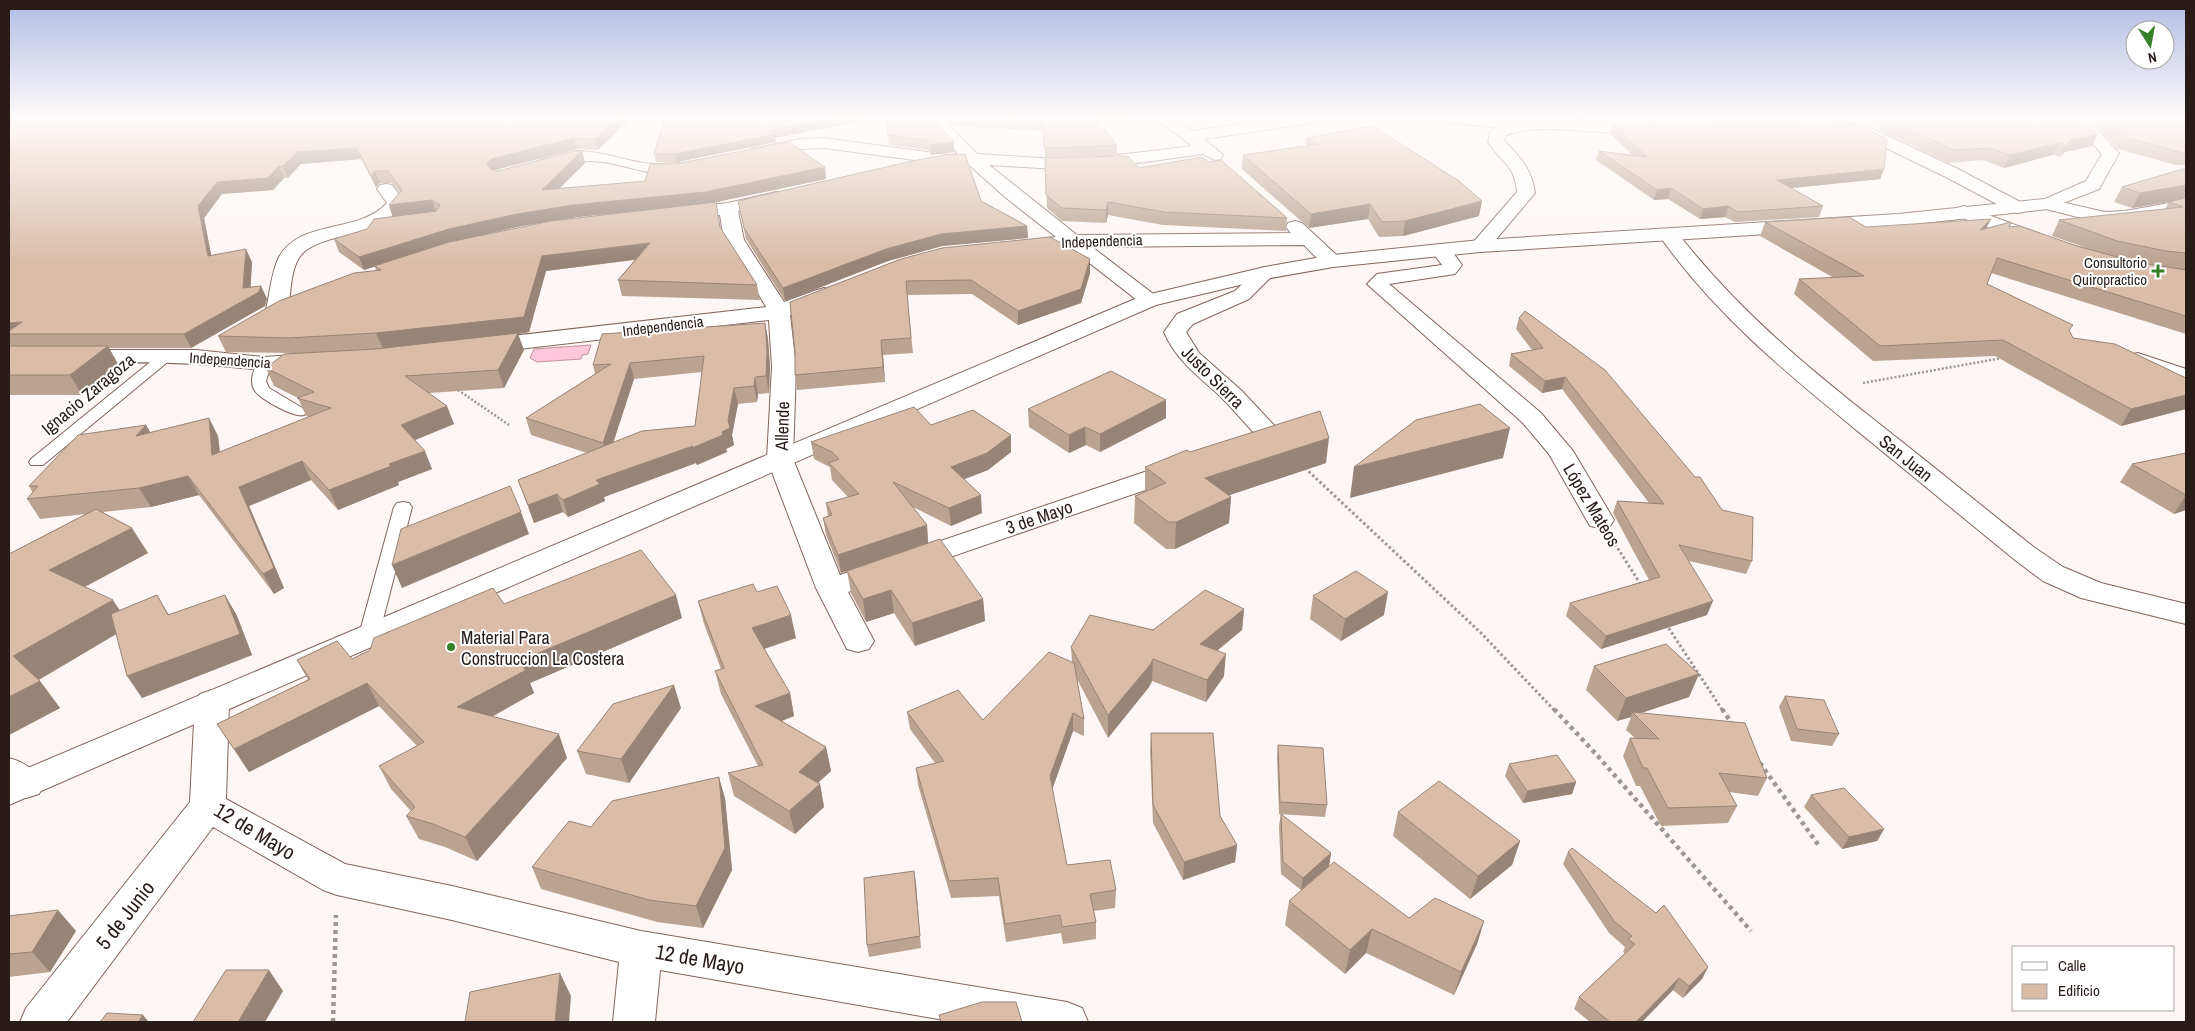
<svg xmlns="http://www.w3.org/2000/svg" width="2195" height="1031" font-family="'Archivo Narrow',sans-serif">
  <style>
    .water { fill: #ffc7db; stroke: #bf94a0 }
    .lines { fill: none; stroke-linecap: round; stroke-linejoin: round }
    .lane-casing { stroke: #83645b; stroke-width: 2 }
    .street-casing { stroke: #83645b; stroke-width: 2 }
    .highway-casing { stroke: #83645b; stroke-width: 2 }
    .path-far2 { stroke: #9f9592; stroke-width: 2.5; stroke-dasharray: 2 2; stroke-linecap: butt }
    .path-far1 { stroke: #9f9592; stroke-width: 3; stroke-dasharray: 2.5 2.5; stroke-linecap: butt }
    .path { stroke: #9f9592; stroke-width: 4.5; stroke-dasharray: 4 4; stroke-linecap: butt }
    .lane { fill: #fff; fill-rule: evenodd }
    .street { fill: #fff; fill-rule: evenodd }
    .highway { fill: #fff; fill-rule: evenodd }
    .wall { fill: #bba391; fill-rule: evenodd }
    .shaded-wall { fill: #988476 }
    .building { fill: #d9bda9; stroke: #988476 }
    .poi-dot { fill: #358028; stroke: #fff; stroke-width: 2 }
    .labels { text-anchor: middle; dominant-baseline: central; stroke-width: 4; stroke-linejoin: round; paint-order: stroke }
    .far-street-label { font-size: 15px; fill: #291c18; stroke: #fff }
    .far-poi-label { font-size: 15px; fill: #291c18; stroke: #fff; text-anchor: end }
    .street-label { font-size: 18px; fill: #291c18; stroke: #fff }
    .poi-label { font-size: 18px; fill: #291c18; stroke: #fff; text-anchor: start }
    .near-street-label { font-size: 21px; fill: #291c18; stroke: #fff }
  </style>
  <rect width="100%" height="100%" fill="#fef6f4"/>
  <path class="water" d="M591,345L588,354L582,355L581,359L537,362L530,358L534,349Z"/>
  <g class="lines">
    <g class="lane-casing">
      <path id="lane" d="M165,353L170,354L172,357L170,360L43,465H31L29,462L31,459L160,354Z
        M264,360L269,361L271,364L266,381L269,388L304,409L307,412L304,415C295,418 261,400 255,391C249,382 253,369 259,361Z
        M403,502L409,503L412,507L379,635L376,640L369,642L362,640L359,635L394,507L397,503Z"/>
    </g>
    <g class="street-casing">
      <path id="street" d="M927,118H942L977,154L1056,159L1094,158L1192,146L1159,121L1158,118H1174L1193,131L1283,118H1319L1318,121L1312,123L1204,139L1223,155L1221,159L1215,160L1203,154L1094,169H1056L989,165L1077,235L1291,233L1286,227L1288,223L1295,221L1302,223L1343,261L1340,265C1324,269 1314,255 1304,245L1092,247L1156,296L1160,300L1156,304L1149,306L1142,304L1069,247L1022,252L1015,250L1012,246L1015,242L1056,237L1005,197L968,164L930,167L924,166L922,161L824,148L801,149L757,158L751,157L749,153L751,149L801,139L824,138L949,155L958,154Z
        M1441,118L1650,121L1656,123L1658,126L1656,129C1611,141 1548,119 1506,135L1504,141C1520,156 1532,170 1535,193L1487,250L1480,252L1473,250L1470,246L1517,192C1515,165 1501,162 1488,142L1490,132L1497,127L1449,123L1443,121Z
        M1765,118H1821L1868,127L1956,168L2024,204L2027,208L2024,212L2018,213L2012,212L1944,176L1857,134L1820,127L1759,126L1757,123L1759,120Z
        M577,151C603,151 627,162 653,164C666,165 679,161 692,164L695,168L692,172C654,181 628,163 593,161C576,160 555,171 540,168L538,164L540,160Z
        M386,184L392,185L405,203C402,208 398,214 393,218C370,236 312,235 299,258C290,272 291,294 288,310L285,315L277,316L269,315L266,310C270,293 271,273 279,257C300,219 359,234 387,203L377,189L380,185Z
        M776,192L782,193L785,197L782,201L738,211L744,240L784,302L817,290L824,288L831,290L834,294L831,298L790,315L796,367L793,459L840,575L1171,463L1180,461L1189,463L1193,469L1189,475L848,592L874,641L869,649L858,652L847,649L816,588L767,459L772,367L769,320L485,353L477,351L474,346L477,341L485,339L766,307L746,272L724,240L720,215L681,220L674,218L672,214L674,210L681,208L728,203Z
        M2048,199L2105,212L2125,211L2186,200V210L2125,223L2105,224L2042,208L2039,204L2042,200Z
        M1964,206L2040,234L2043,238L2040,242L2033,244L2026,242L1957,216L1955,212L1957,208Z
        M1669,229L1676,231C1737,310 1809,369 1887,430C1937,469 1985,509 2035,548L2063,567L2101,583L2186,604V624L2081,598L2043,581L2015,560C1967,521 1919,481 1871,442C1794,379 1716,317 1659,235L1662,231Z
        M1441,244L1448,246L1462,265L1455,274L1389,284L1541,413L1573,451L1614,520L1610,526L1600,528L1590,526L1549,454L1523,423L1367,284L1377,274L1442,265L1431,250L1434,246Z
        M1265,267L1272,269L1275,273L1249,299L1193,324L1186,332L1199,353L1242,391L1284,436C1275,448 1249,456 1235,452L1231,447L1235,442L1255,434C1243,421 1232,408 1220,396C1198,376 1176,360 1164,332L1177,314L1235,291L1258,269Z
        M9,350H196L264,357L310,354L318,356L321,361L318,366C278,376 237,366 196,364C135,360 71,364 9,364Z
        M2138,353L2186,369V384L2130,365L2127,360L2130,355Z
        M212,690L224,694L229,702L226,799L345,864L452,886L641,931L1067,1002L1082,1008L1088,1022H955L660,970L655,1022H613L619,962L452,920L337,895L323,890L213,827L67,1022H20L26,1008L190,802L195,702L200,694Z
        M9,758C24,762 36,770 44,784L39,794L26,798L9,790Z"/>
    </g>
    <g class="highway-casing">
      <path id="highway" d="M2061,118H2082L2088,120L2119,153L2099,189L2048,209L1898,226L1480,252L1333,267L1265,279L1156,305L9,805V776L1142,296L1265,267L1333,255L1480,240L1898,214L2045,199L2086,181L2102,154L2076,126L2063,121Z"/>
    </g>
    <path class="path-far2" d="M1863,383L2002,358
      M458,390L509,425"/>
    <path class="path-far1" d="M1305,468L1481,633L1555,711
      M1615,544L1641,585
      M1666,624L1723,711"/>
    <path class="path" d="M1554,709L1596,754L1751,931
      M1722,709L1733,725
      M1760,763L1819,846
      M333,1022L336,915"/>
    <use href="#lane" class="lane"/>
    <use href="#street" class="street"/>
    <use href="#highway" class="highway"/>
  </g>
  <path class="wall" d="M9,118H631L598,150L577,149L494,170L498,171L582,151L585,163L559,188L826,179L716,202L720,228L757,285L760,300L622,296L618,280L635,260L546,271L529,332L518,334L524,350L504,388L429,393L454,424L415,440L432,469L398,482L399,485L338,510L311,480L249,506L284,588L274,594L199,495L151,507L103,512L148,553L85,587L120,610L157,595L169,615L225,595L237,616L252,655L142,698L116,634L39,680L60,708L9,735V554L86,514L40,519L27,499L33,493L29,486L146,425L150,432L218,436L220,452L309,417L306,416L298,398L274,386L266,368L292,353L226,352L218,336L376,271L375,266L364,270L339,252L334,239L367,229L393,216L400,193L392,183H380L376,187L361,159L301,164L288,178H284L273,190L222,194L204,218L211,255L252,262L250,287L261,286L267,299L265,306L191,348H109L119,366L82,395H9V346H11L9,342ZM646,210L468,238L521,226L577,217Z
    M665,118H862V121L775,138L776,142L677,162H656L654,154Z
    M885,118H932L954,152L931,155L928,150L889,145Z
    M944,118H1128V120L1098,122L1117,145V155L1062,158L1139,168L1287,218L1286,231L1163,225L1108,215L1106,223L1062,221L1047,208L1045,158H1057L1045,157L1044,131L953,126Z
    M1594,118H1734L1596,120Z
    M1883,118L2092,146L2065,152L2060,157L2053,155L2004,168L1983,160L1949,163L1879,130Z
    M2086,118H2186V165H2176L2118,149L2089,118Z
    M1613,124L1884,169L1880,179L1791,188L1823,206L1819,217L1735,222L1725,217L1700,219L1668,199L1654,200L1596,160L1599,151L1632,155L1610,133Z
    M1307,138L1479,216L1403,236L1379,237L1368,219L1309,228L1242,169L1243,155L1306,146Z
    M2186,168V334L1991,273L1987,284L2069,331L2073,338L2186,378V409L2121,426L1995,356L1873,361L1794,294L1799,279L1834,278L1760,236L1765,222L1866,227L1987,229L2009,227L2087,248L2052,236L2059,220L2165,209L2169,202L2181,200L2132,208L2114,202L2122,187Z
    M738,201H981L1027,226L1028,238L942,246L888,261L785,301L746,239Z
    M901,259L1090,273L1081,303L1018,325L972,294L907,295L913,353L883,355L885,382L797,390L795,375Z
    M1519,318L1752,561L1746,574L1689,561L1707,615L1601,649L1566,616L1570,603L1649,580L1613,513L1617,501L1649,503L1562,389L1542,393L1509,366L1511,354L1532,350L1516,329Z
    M765,323L768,339L770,367L769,393L758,394L757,402L738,404L732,435L734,445L726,449L727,452L697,465L696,463L604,497L605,501L568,517L563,512L534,523L518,480L587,453L531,435L526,418L595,374L593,365ZM702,372L695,426L613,442L634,379Z
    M1166,400V418L1100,452L1086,445L1069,453L1029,427L1028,409Z
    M931,425L1011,435V452L988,470L964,479L982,513L951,526L913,507L927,525L928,543L983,599L985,621L915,646L894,613L866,622L851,593L847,571L841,573L826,535L823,518L828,516L826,503L848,497L832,480L830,467L814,459L811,442Z
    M1190,452L1326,463L1229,495L1231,497L1229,523L1175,549H1166L1134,523L1135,496L1145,492V467Z
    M2186,453V510L2174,514L2120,482L2132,464Z
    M757,592L796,638L764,648L790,693L794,716L782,721L826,747L831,771L818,783L820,784L824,807L795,834L734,796L728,773L758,766L721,694L715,671L721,669L704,624L698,601Z
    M1313,596L1384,615L1341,641L1310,619Z
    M504,604L682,618L530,683L534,693L492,717L567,758L477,861L445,847L419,839L406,816L411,811L391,789L379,766L417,746L379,706L249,772L217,724L308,680L297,660L352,659Z
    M1244,609L1242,630L1217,651L1224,676L1206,702L1152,681L1149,687L1108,738L1077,679L1084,719V736L1073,731L1052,789L1067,865L1116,890L1115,908L1094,911L1096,922V939L1063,944L1061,933L1006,942L999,896L951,898L918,785L916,768L935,763L910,729L907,712L983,720L1072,662L1071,647Z
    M1594,666L1699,674L1689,697L1641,713L1767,778L1758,796L1729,792L1737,806L1728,823L1661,826L1640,786H1636L1623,756L1630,738H1635L1626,730L1631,717L1617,721L1586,690Z
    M1785,696L1839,734L1832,746L1791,741L1779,707Z
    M681,708L629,783L586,774L577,751Z
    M1151,733L1220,816L1237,845L1235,862L1183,880L1153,823L1150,751Z
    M1278,745L1327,805L1325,817L1279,814L1277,757Z
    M1509,764L1576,782L1572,794L1523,803L1505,776Z
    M1811,795L1884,829L1877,841L1842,849L1804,807Z
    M725,798L732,870L703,928L657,922L541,889L532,867L591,827Z
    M1398,812L1520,841L1512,865L1470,899L1393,836Z
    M1281,814L1331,853L1329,866L1301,890L1281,874L1279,826Z
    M1568,852L1708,967L1702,979L1683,998L1673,990L1642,1022H1590L1574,1009L1579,997L1625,953L1623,952L1625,947L1609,933L1563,864Z
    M914,871L921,948L869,957L867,945Z
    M1289,901L1409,918L1484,921L1477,944L1454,995L1366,953L1345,974L1285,925Z
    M9,916L76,931L50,972L9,977Z"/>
  <path class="shaded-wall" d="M617,118H631L598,150L595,139Z
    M839,118H862V121L775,138L776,142L677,162L675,154L770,130Z
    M1090,118H1128V120L1090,123Z
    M2098,134L2092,146L2065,152L2060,157L2066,145L2071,140Z
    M574,138L577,149L495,170L490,175L487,163L491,159Z
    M954,142V152L931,155L930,145Z
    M2059,143L2053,155L2004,168L2010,155Z
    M357,148L361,159L301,164L288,178L283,166L297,152Z
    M582,151L585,163L546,202L542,190Z
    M279,166L284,178L273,190L222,194L204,218L214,269L208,256L198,206L217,182Z
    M825,167L826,179L707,204L577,217L521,226L453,242L364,270L359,257L449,229L517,214Z
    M1884,169L1880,179L1773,190L1777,180Z
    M375,171L380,183L376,187L371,176Z
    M2186,185V199L2132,208L2140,193Z
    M1671,188L1668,199L1654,200L1657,190Z
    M432,200L436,212L393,218L389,205Z
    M1482,201L1479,216L1403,236L1405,221Z
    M1108,202V215L1106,223V210Z
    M1370,204L1368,219L1309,228L1311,214Z
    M1728,206L1725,217L1700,219L1703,209Z
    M1991,219L1984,233L1980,230Z
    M1027,226L1028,238L942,246L888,261L785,301L783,288L886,249L941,234Z
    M650,243L654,257L546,271L529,332L518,334L524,350L504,388L498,370L383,349L376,333L542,256Z
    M246,249L252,262L250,298L261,286L267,299L265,306L191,348L184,334L243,288Z
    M1090,259V273L1081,303L1018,325V311Z
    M22,322L9,334V323Z
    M765,323L768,339L770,367L769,393L766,376Z
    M881,340L883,355L885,382L883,367Z
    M108,346L119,366L82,395L70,375Z
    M630,363L634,379L608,459L603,443Z
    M755,377L758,394L757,402L754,386Z
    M1565,377L1562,389L1542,393L1545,381Z
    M734,388L738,404L732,435L734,445L726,449L727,452L697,465L696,463L604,497L605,501L568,517L563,500L596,480L722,432L728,420Z
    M2186,395V409L2121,426L2131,409Z
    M1166,400V418L1100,452V434Z
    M447,406L454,424L408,443L401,425Z
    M209,418L218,436L222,474L212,455Z
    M146,425L156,443L136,436Z
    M1085,427L1086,445L1069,453V435Z
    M1510,428L1503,458L1350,498L1354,467Z
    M1011,435V452L988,470L952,484L951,467Z
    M1329,438L1326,463L1203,504L1205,478Z
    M425,451L432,469L398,482L399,485L338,510L329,490L389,464Z
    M302,461L311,480L249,506L284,588L274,594L263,574L239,487Z
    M188,476L199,495L151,507L139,488Z
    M557,494L563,512L534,523L528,505Z
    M981,495L982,513L951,526L949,508Z
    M2186,495V510L2174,514Z
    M1231,497L1229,523L1175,549L1176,522Z
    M521,512L529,534L402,588L392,565Z
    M927,525L928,543L841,573L838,555Z
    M132,528L148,553L67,596L49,570Z
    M891,590L894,613L866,622L863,599Z
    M1388,592L1384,615L1341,641L1345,619Z
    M225,595L237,616L252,655L142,698L127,676Z
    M676,595L682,618L530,683L534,693L467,730L457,707L517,662Z
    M983,599L985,621L915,646L912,623Z
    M113,600L130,626L33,683L13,656Z
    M1713,601L1707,615L1601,649L1606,636Z
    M1244,609L1242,630L1198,666L1200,644Z
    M791,615L796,638L758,651L752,628Z
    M1226,654L1224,676L1206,702L1207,680Z
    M1153,659L1152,681L1149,687L1108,738V715Z
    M1699,674L1689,697L1635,715L1632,712L1631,717L1617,721L1626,698Z
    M40,681L60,708L9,735V697Z
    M367,683L379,706L249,772L234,749Z
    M674,685L681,708L629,783L621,759Z
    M790,693L794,716L761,729L755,706Z
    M1073,713V731L1051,793L1050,776Z
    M559,734L567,758L477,861L465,837Z
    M826,747L831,771L804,795L799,772Z
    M719,777L725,798L732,870L703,928L696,906Z
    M1576,782L1572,794L1523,803L1527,791Z
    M820,784L824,807L795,834L789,811Z
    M1884,829L1877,841L1842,849L1849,837Z
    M1520,841L1512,865L1470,899L1478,876Z
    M1237,845L1235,862L1183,880L1184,862Z
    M1331,853L1329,866L1301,890L1303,878Z
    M914,871L916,883L921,948L920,936Z
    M58,910L76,931L50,972L32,952Z
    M1484,921L1477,944L1454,995L1461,972Z
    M1372,929L1366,953L1345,974L1350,950Z
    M1708,967L1702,979L1683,998L1689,986Z
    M269,970L283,991L265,1022H238Z
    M560,973L571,996L569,1022H555Z
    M1679,978L1673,990L1642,1022H1636Z
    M143,1015L149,1022H138Z"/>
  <path class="building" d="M9,118H617L595,139L574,138L491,159L487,163L490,169L498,171L574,151H582L542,190L645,181L650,164H675L789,142L825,167L705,192L573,205L517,214L449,229L359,257L334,239L367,229L374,219L436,211L440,205L432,200L389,205L402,190L388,171H375L371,176L357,148L297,152L283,166H279L268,178L217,182L198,206L208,256L246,249L243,288L261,286L259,292L184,334H9V331L22,322L9,323Z
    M665,118H839L770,130L775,134L675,154H654Z
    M886,118H932L954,142L930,145L927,140L888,135Z
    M981,118H1094L1117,145L1057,148L1044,147L1043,121Z
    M1883,118H2082L2098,134L2071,140L2066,145L2059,143L2010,155L1989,148L1954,150Z
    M2105,118H2186V153H2183L2124,137Z
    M1798,120L1807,124L1840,122L1860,126L1887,139L1884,169L1777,180L1823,206L1738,212L1728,206L1703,209L1671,188L1657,190L1599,151L1647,157L1613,124Z
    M1373,126L1459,181L1482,201L1405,221L1382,222L1370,204L1311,214L1243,155L1319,144L1307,138Z
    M965,154L981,201L1027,226L941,234L886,249L783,288L744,228L738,201L912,161L944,155Z
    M1128,156L1139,168L1202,157L1209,162L1221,160L1287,218L1164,212L1108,202L1106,210L1062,208L1046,195L1045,158Z
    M2186,168V185L2140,193L2122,187Z
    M2186,198V253L2166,251L2117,241L2059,220L2183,207L2169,202Z
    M716,202L720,227L757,285L618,280L650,243L542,256L524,317L376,333L288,338L218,336L279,301L354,273L381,270L374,266L449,242L551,221Z
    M1849,217L1866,227L1991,219L1980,230L2011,222L2009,227L2020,226L2077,246L2135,262L2186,270V316L1997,258L1987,284L2073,325L2069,330L2073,338L2115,344L2186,378V395L2131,409L2003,340L1880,346L1799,279L1864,276L1765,222Z
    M1050,237L1090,259L1081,289L1018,311L971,280L906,281L911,338L881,340L883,367L795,375V352L790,302L901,259L942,248Z
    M1525,311L1605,370L1695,477H1700L1722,510L1753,517L1752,561L1679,545L1713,601L1606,636L1570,603L1660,577L1617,501L1664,504L1565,377L1545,381L1511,354L1543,348L1519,318Z
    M765,323L767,351L766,376L755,377L754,386L734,388L728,420L730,428L722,432L723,435L692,448L693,446L596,480L600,484L563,500L557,494L528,505L518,480L642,431L695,426L704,356L630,363L603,443L526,418L611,364L593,365L602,334Z
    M518,333L498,370L405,376L447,406L401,425L425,451L389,464L391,466L329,490L302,461L239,487L274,568L263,574L188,476L139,488L27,499L38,486H29L78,435L146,425L136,436L209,418L212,455L331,408L297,398L314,392L266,368L284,354L376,349Z
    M9,346H108L70,375H9Z
    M1111,371L1166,400L1100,434L1085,427L1069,435L1028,409Z
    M1480,404L1510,428L1354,467L1416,420Z
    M914,407L931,425L973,410L1011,435L987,453L951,467L981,495L949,508L893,482L927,525L838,555L823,518L832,515L826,503L859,494L829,463L839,459L832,452L811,442Z
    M1320,411L1329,438L1205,478L1231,497L1176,522H1168L1135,496L1166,483L1145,467L1187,450L1190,452Z
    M2186,453V495L2132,464Z
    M510,486L521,512L392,565L401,529Z
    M96,509L132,528L49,570L113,600L13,656L40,681L9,697V554Z
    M940,539L983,599L912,623L891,590L863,599L847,571Z
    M641,550L676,595L517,662L526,670L457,707L559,734L465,837L433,824L406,816L415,807L379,766L424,742L367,683L234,749L217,724L310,679L297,660L337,641L352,659L370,650L374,638L493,588L504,604Z
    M1356,571L1388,592L1345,619L1313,596Z
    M753,584L757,592L777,586L791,615L752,628L790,693L755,706L826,747L799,772L820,784L789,811L728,773L763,765L715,671L724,668L698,601Z
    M1205,590L1244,609L1200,644L1226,654L1207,680L1153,659L1150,665L1108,715L1071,647L1090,615L1153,630Z
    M157,595L168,615L225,595L240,634L127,676L111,614Z
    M1666,644L1699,674L1626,698L1594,666Z
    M1049,652L1074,663L1084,719L1073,713L1050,776L1067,865L1110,860L1116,890L1090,894L1096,922L1062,927L1060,915L1005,924L998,878L949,881L916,768L944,761L907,712L958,690L983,720Z
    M674,685L621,759L577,751L613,704Z
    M1785,696L1824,700L1839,734L1797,729Z
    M1632,712L1745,723L1767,778L1719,773L1737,806L1668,808L1647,768H1643L1630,738L1659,739Z
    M1151,733H1213L1220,816L1237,845L1184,862L1153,805Z
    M1278,745L1323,748L1327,805L1280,802Z
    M1557,755L1576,782L1527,791L1509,764Z
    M719,777L725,848L696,906L649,900L532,867L569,821L591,827L612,801Z
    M1439,781L1520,841L1478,876L1398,812Z
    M1844,788L1884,829L1849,837L1811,795Z
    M1281,814L1331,853L1303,878L1283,862Z
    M1572,848L1656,913L1664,905L1708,967L1689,986L1679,978L1636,1022H1610L1579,997L1635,944L1628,939L1632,936L1614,921L1568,852Z
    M1334,862L1409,918L1435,898L1484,921L1461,972L1372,929L1350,950L1289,901Z
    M914,871L920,936L867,945L864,878Z
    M58,910L32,952L9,954V916Z
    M226,970H269L238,1022H193Z
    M560,973L555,1022H465L470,992Z
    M982,1002H1016L1022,1022H941L939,1015Z
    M107,1013L143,1015L138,1022H100Z"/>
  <linearGradient id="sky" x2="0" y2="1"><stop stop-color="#b1bce3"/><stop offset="0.45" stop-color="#fffbfa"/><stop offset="1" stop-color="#fffbfa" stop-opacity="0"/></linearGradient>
  <rect width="2195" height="262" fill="url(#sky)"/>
  <g class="poi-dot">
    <path d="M2155.5 263.5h5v5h5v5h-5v5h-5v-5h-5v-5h5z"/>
    <circle cx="451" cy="647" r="5"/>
  </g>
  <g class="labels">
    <g class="far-street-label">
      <text transform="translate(1102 241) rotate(-2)">Independencia</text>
      <text transform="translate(663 326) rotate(-7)">Independencia</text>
      <text transform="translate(230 360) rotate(4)">Independencia</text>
    </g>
    <g class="far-poi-label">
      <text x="2147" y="262">Consultorio<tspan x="2147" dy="17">Quiropractico</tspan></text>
    </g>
    <g class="street-label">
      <text transform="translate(1213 377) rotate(45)">Justo Sierra</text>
      <text transform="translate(88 394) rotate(-40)">Ignacio Zaragoza</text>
      <text transform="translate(782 426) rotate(-88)">Allende</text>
      <text transform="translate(1906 458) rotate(39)">San Juan</text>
      <text transform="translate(1592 505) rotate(59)">López Mateos</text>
      <text transform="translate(1039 517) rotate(-19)">3 de Mayo</text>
    </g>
    <g class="poi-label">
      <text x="461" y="637">Material Para<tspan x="461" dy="21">Construccion La Costera</tspan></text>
    </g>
    <g class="near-street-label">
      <text transform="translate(255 831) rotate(31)">12 de Mayo</text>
      <text transform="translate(125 915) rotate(-52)">5 de Junio</text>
      <text transform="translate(700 959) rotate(10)">12 de Mayo</text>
    </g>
  </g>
  <rect width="2195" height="1031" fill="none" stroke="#291c18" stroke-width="20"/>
  <rect x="2012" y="946" width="162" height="65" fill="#ffffff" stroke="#a9a4a3"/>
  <rect x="2022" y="962" width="25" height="8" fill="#ffffff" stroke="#a9a4a3"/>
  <text x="2058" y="971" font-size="15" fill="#291c18">Calle</text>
  <rect x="2022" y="984" width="25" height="15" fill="#d9bda9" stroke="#a9a4a3"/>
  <text x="2058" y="996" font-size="15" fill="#291c18">Edificio</text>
  <g transform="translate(2150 45) rotate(169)"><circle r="24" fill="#ffffff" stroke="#a9a4a3"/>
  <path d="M0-4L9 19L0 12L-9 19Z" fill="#358028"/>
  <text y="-8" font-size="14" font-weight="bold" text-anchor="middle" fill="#291c18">N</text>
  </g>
</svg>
